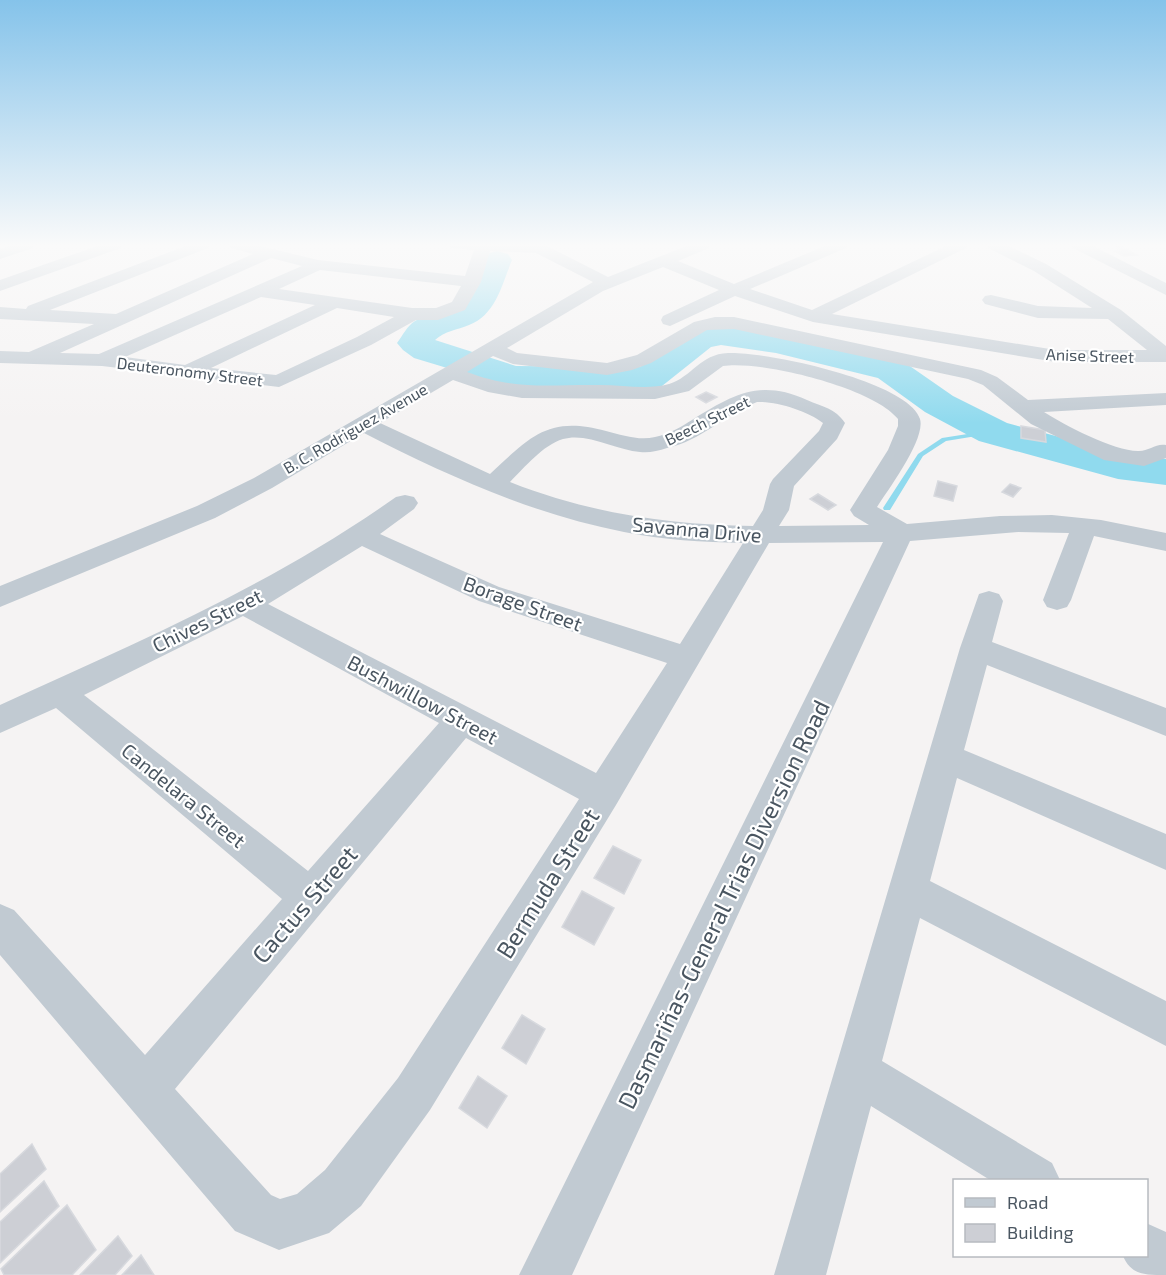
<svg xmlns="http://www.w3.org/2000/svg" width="1166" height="1275" font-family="'Exo 2',sans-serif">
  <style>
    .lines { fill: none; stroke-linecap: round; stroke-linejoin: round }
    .stream { fill: #90daee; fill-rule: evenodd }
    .river { fill: #90daee; fill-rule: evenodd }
    .building { fill: #cdcfd5; stroke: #d7d9de; stroke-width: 1.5 }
    .minor { fill: #c1cad2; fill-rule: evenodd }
    .labels { text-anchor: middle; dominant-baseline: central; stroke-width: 4.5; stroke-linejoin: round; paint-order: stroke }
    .far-street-label { font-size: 16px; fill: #4a5661; stroke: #fff }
    .street-label { font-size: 20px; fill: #4a5661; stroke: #fff }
    .near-street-label { font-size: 24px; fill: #4a5661; stroke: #fff }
  </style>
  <rect width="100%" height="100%" fill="#f5f3f3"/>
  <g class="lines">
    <path class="stream" d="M993,430L996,432L995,433L946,441L923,456L890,510H884L883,508L918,454L942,438Z"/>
    <path class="river" d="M497,251L508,254L512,260C502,284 496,315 469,325C457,330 445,331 435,340L516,366L640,367L689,331L721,325L776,331L904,362L953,396L1007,423L1120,453L1166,459V485L1118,479L979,441L925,412L878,378L776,353L721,345L711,347L662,386L649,389L513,388L414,358L403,350L397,343C403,335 407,326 415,321C430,312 451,314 463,300C474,288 477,268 486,254Z"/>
  </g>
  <path class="building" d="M1117,247H1123L1137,255L1124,256L1114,251L1121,250Z
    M706,392L717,397L706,403L696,397Z
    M1021,426L1045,430L1046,442L1021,438Z
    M938,481L957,486L953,501L934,496Z
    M1010,484L1021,488L1013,497L1002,492Z
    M818,494L836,505L828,510L810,499Z
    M613,846L641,860L624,894L594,878Z
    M582,891L614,908L594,945L562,927Z
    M522,1015L545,1029L526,1064L502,1048Z
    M478,1076L507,1096L487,1128L459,1108Z
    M32,1144L46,1169L0,1212V1174Z
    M44,1181L59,1206L0,1263V1222Z
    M67,1205L96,1250L72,1275H4L1,1269Z
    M118,1236L132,1256L115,1275H80Z
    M141,1255L154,1275H122Z"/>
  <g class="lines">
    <path class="minor" d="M12,245H35L33,248L0,259V249Z
      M100,245H123L121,248L0,291V280Z
      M188,245H210L208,248L50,310L116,314L253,254L231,248L229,245H256L318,260L465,276L474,250L451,248L449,245H545L608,277L689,245H711L709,248L678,261L734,284L827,245H848L846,248L750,289L812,310L948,245H968L966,248L832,314L1056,350H1147L1108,319L1038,318L985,304L982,300L985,296L991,295L1038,306L1092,308L1034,271L988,248L986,245H1007L1046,264L1121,310L1166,346V362H1056L813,322L735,296L670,326L663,324L661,320L663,316L719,290L663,267L603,291L507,348L517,353L607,363L637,355L694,322L715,317H734L981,370L997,377L1028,400L1166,393V405L1044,412C1064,425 1116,452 1139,451C1149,451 1156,443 1166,445V458L1144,466L1104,460L1031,424L983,385L968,379L734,329L707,330L651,363L632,370L607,375L513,364L493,356L467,372C517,391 551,384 601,385C623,385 648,390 669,384C692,377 700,354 728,353C764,351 909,381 920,419C926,439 888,490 877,507L907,524L1000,516L1052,515L1101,520L1166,533V551L1094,536L1071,600L1067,607L1057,610L1047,607L1043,600L1069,533L1018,532L910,541L572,1275H519L883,542L769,543L616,805L430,1110L361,1206L329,1233L279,1250L235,1231L0,955V904L14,910L145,1055L282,899L56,708L0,733V705C138,642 270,586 396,497L405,495L414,497L418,503L414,509L380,534L499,587L680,644L743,543C703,542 663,540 624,532C532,514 448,476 364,433L272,488L215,518L0,607V586L197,506L254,478L593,282L536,253L490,251L481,282L465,310L438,320H416L371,345L279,387L102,366L0,363V351L29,352L94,324L0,319V307L26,309L28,306ZM271,258L302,266L99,354L60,353ZM320,270L461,286L452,302L436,308H412L279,289ZM261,297L315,305L185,365L125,357ZM337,308L394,317L357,337L276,375L211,368ZM723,366C761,360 874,388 898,419V426L888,450L850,510L854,516L869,525L779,526L789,510L794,486L837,439L845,423C835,408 823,407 807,400C760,379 734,394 692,420C681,427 669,434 655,437C639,441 622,435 606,431C548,415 530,437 490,474L380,423L453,380L488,392L522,398L655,399L689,391ZM757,402C776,401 808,411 823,423L819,431L773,479L770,484L763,510L753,526C669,525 588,513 510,482C525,467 543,445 563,439C587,432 616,450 640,452C649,453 658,451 667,448C701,441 725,414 757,402ZM362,546L479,601L667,663L596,773L268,604ZM243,616L439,723L308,871L84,695ZM466,738L579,799L398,1078L325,1170L297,1194L280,1199L271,1195L175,1089Z
      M1071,245H1091L1166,283V295L1073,248Z
      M989,591L999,594L1003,601L992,642L1166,708V736L987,665L964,750L1166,834V870L957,778L930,881L1166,1001V1046L920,918L882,1061L1052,1163L1060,1180H990L871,1106L826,1275H774L960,648L979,594Z
      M1146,1223L1166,1232V1275C1145,1275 1131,1275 1123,1256H1146Z"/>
  </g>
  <linearGradient id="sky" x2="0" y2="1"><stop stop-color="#85c3ea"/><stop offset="0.58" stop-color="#fafafa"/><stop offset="1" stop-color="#fafafa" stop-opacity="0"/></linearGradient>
  <rect width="1166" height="423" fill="url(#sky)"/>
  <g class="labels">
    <g class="far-street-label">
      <text transform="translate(1090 355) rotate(2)">Anise Street</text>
      <text transform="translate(190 371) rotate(7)">Deuteronomy Street</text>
      <text transform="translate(707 420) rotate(-26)">Beech Street</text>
      <text transform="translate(355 428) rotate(-30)">B. C. Rodriguez Avenue</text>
    </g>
    <g class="street-label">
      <text transform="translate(697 529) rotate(5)">Savanna Drive</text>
      <text transform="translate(523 603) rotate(20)">Borage Street</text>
      <text transform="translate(207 620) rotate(-26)">Chives Street</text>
      <text transform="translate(423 699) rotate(28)">Bushwillow Street</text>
      <text transform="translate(184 795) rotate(39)">Candelara Street</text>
    </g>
    <g class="near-street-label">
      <text transform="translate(547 883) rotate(-58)">Bermuda Street</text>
      <text transform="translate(304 904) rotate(-49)">Cactus Street</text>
      <text transform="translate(723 904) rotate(-64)">Dasmariñas-General Trias Diversion Road</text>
    </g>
  </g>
  <rect x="953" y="1179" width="195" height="78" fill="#ffffff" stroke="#b7bbc0" stroke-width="1.5"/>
  <rect x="965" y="1198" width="30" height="9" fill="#c1cad2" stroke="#b7bbc0" stroke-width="1.5"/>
  <text x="1007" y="1209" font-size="18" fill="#4a5661">Road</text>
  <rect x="965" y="1224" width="30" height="18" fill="#cdcfd5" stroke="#b7bbc0" stroke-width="1.5"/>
  <text x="1007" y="1239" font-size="18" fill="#4a5661">Building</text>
</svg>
